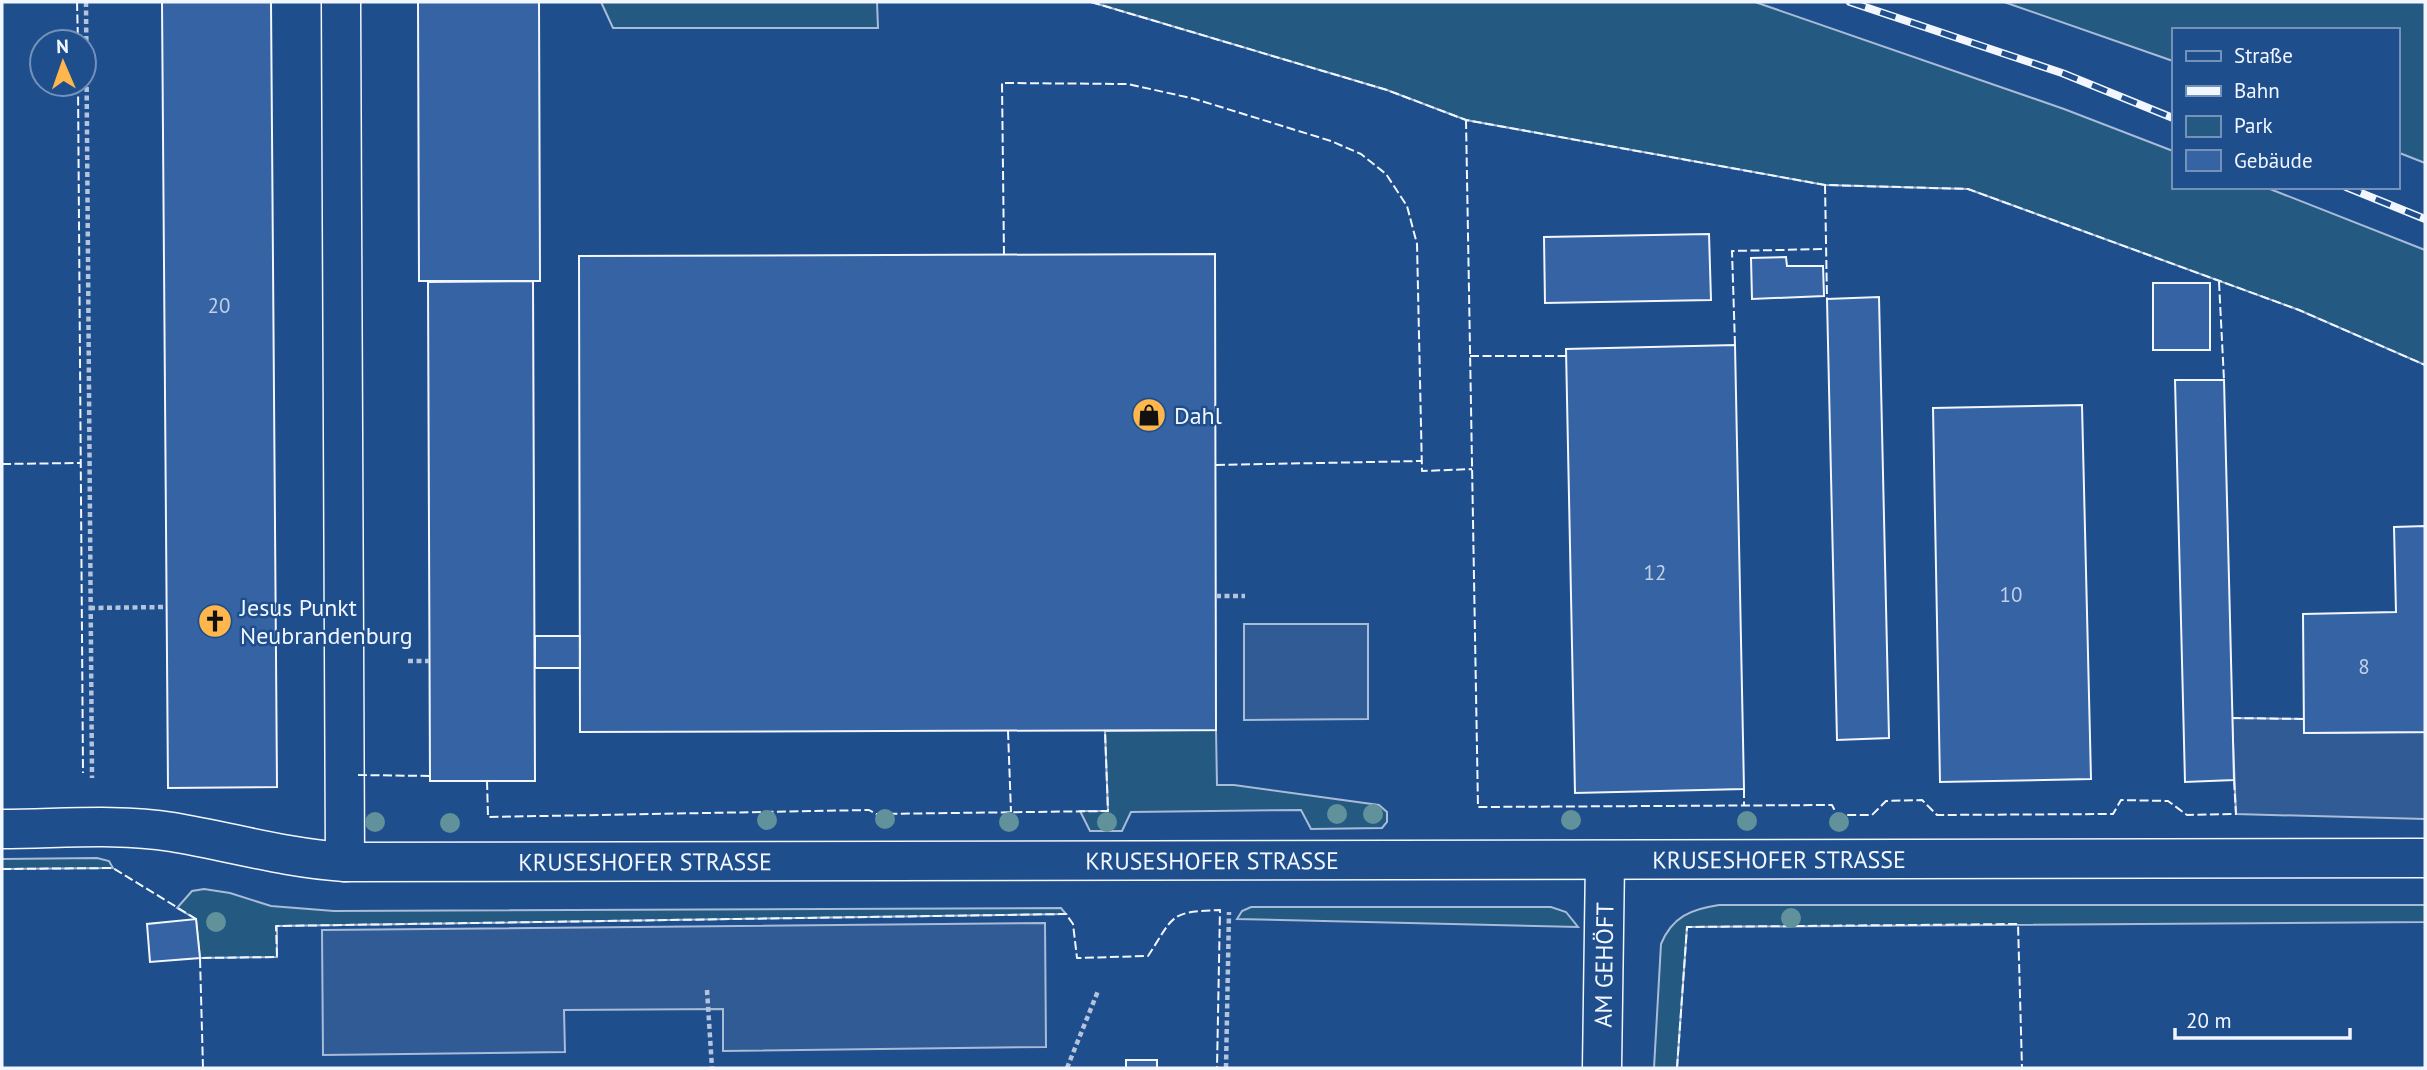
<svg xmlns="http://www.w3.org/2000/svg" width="2427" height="1070" font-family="'PT Sans',sans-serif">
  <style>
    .green { fill: #245a82; stroke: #a8bbd7; stroke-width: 2 }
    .parking { fill: #305b95; stroke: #a8bbd7; stroke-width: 2 }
    .building { fill: #3563a3; stroke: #f2f6ff; stroke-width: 2 }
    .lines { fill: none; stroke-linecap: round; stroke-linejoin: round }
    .minor-casing { stroke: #f2f6ff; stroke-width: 41 }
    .path { stroke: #b3c4dc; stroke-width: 4.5; stroke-dasharray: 5 3.5; stroke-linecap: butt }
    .minor { stroke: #1f4e8c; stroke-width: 38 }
    .rail-casing { stroke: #f2f6ff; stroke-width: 8 }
    .rail { stroke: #1f4e8c; stroke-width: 5; stroke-dasharray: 16; stroke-linecap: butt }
    .fence { stroke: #f2f6ff; stroke-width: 2; stroke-dasharray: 9 3.5; stroke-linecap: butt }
    .tree { fill: #61919a }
    .labels { text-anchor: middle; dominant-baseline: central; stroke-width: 5; stroke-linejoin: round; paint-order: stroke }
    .number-label { font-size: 21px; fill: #c3d1e8 }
    .poi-label { font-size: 24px; fill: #f2f6ff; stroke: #1f4e8c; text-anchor: start }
    .street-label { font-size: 24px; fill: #f2f6ff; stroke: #1f4e8c }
  </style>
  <rect width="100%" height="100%" fill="#1f4e8c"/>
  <path class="green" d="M601,2H877L878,28H613Z
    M1091,2H1755L2064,109L2173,151V187H2265L2425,250V365L2299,310L1968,189L1825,185L1466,120L1387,90Z
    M2004,2H2425V163L2397,152V30H2173V61Z
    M1216,730L1217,785H1234L1379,805L1387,812V822L1382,828L1311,829L1301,810L1131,812L1122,831H1090L1080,811H1108L1105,731Z
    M97,858L109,861L113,868L2,869V859Z
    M204,889L230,893L271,906L334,911L1061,908L1066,914L277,926V957L200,958L196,919L177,908L192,891Z
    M1719,905H2425V922L1687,927L1677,1068H1654L1661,944C1672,917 1691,909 1719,905Z
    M1251,907H1551L1566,912L1578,927L1237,919L1242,911Z"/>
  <path class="parking" d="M1244,624H1368V719L1244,720Z
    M2232,718L2304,719L2305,733L2425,732V819L2236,814Z
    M1045,923L1046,1047L723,1051V1009L564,1010L565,1052L323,1055L322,930Z"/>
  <path class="building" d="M162,2H271L277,787L168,788Z
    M418,2H539L540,281H419Z
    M1709,234L1711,300L1545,303L1544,237Z
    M1215,254L1216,730L580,732L579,256Z
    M1786,257L1787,266H1823L1824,296L1752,299L1751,258Z
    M533,281L535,781H430L428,282Z
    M2153,283H2210V350H2153Z
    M1879,297L1889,738L1837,740L1827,299Z
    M1735,345L1744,789L1575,793L1566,349Z
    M2175,380H2224L2234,780L2185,782Z
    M2082,405L2091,779L1940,782L1933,408Z
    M2425,526V732L2304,733L2303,614L2396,612L2394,527Z
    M535,636H580V668H535Z
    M196,919L200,958L150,962L147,924Z
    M1126,1060H1157V1068H1126Z"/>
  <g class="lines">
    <g class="minor-casing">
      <g id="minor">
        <path d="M341,2L345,862"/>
        <path id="s1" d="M2,829C58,829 117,823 172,832C232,842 284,858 345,862L2425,858"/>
        <path id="s2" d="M1602,1068L1605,861"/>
      </g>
    </g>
    <path class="path" d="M86,2L92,778
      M1216,596H1245
      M90,608L166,607
      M408,661H429
      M707,990L712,1068
      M1067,1068L1098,991
      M1226,1068L1229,912"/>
    <use href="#minor" class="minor"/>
    <g class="rail-casing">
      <path id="rail" d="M1850,2L2062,73L2173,118
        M2346,187L2425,219"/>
    </g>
    <use href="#rail" class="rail"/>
    <path class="fence" d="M77,2L78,42
      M1091,2L1387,90L1466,120L1825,185L1968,189L2299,310L2425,365
      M78,84L83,773
      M1466,120L1478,807L1832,805L1837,815H1872L1886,801L1922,800L1937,815L2113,814L2121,800L2168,801L2187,815L2236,814L2234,780
      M1825,185L1827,299
      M1004,255L1002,83L1128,84L1195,99L1331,141L1361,154L1386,174L1407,206L1417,244L1422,471L1472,469
      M2219,282L2224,380
      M1735,345L1732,251L1826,249
      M1470,356H1566
      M2,464L81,463
      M1216,465L1422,461
      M2232,718L2304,719
      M1008,731L1011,812
      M358,775L430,776
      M487,781L488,817L869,810L876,814L1108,811L1105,731
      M1744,789V805
      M2,869L113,868L196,919
      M203,1068L200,958L277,957L276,926L1066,914L1073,924L1077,958L1148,956C1175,915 1168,912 1220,910L1217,1068
      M1677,1068L1687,927L2018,924L2022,1068"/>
  </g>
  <g class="tree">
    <circle cx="1337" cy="814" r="10"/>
    <circle cx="1373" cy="814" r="10"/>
    <circle cx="885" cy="819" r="10"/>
    <circle cx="767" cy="820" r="10"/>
    <circle cx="1571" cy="820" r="10"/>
    <circle cx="1747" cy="821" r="10"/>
    <circle cx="375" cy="822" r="10"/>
    <circle cx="1009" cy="822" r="10"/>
    <circle cx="1107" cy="822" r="10"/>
    <circle cx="1839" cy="822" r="10"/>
    <circle cx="450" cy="823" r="10"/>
    <circle cx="1791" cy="918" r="10"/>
    <circle cx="216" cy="922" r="10"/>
  </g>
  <defs>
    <g id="shop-disc" transform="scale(1.75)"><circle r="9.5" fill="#ffb74d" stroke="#1f4e8c"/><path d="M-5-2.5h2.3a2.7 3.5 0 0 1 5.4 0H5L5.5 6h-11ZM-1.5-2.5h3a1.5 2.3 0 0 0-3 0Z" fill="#111"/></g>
    <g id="church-disc" transform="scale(1.75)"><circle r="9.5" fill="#ffb74d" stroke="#1f4e8c"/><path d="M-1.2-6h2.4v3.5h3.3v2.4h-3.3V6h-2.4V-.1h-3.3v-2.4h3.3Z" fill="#111"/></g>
  </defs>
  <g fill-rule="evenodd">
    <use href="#shop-disc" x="1149" y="415"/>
    <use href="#church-disc" x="215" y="621"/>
  </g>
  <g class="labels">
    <g class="number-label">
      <text x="219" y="305">20</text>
      <text x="1655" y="572">12</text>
      <text x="2011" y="594">10</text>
      <text x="2364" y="666">8</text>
    </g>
    <g class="poi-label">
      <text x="1174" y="415">Dahl</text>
      <text x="240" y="607">Jesus Punkt<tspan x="240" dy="28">Neubrandenburg</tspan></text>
    </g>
    <g class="street-label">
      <text stroke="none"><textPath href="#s1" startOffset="1780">KRUSESHOFER STRASSE</textPath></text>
      <text stroke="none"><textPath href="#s1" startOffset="646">KRUSESHOFER STRASSE</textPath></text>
      <text stroke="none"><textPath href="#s1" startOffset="1213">KRUSESHOFER STRASSE</textPath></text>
      <text stroke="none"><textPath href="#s2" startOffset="103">AM GEHÖFT</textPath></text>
    </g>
  </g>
  <rect width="2427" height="1070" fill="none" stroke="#f2f6ff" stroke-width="7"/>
  <rect x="2172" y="28" width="228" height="161" fill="#1f4e8c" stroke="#7391ba" stroke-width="2"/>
  <rect x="2186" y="51" width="35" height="10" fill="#1f4e8c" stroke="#7391ba" stroke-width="2"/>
  <text x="2234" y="63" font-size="21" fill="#f2f6ff">Straße</text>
  <rect x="2186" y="86" width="35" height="10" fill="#f2f6ff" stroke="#7391ba" stroke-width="2"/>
  <text x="2234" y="98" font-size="21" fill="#f2f6ff">Bahn</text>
  <rect x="2186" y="116" width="35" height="21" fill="#245a82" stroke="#7391ba" stroke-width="2"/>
  <text x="2234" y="133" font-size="21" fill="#f2f6ff">Park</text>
  <rect x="2186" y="150" width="35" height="21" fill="#3563a3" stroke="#7391ba" stroke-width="2"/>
  <text x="2234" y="168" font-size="21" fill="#f2f6ff">Gebäude</text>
  <g transform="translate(63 63) rotate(358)"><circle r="33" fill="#1f4e8c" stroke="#7391ba" stroke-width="2"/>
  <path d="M0-5L12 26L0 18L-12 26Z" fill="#ffb74d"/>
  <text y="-10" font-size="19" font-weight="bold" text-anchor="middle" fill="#f2f6ff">N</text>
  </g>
  <path d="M2175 1028v10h175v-10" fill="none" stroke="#f2f6ff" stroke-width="3.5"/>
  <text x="2186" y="1028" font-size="21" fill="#f2f6ff" stroke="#1f4e8c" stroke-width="5" paint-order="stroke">20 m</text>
</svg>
